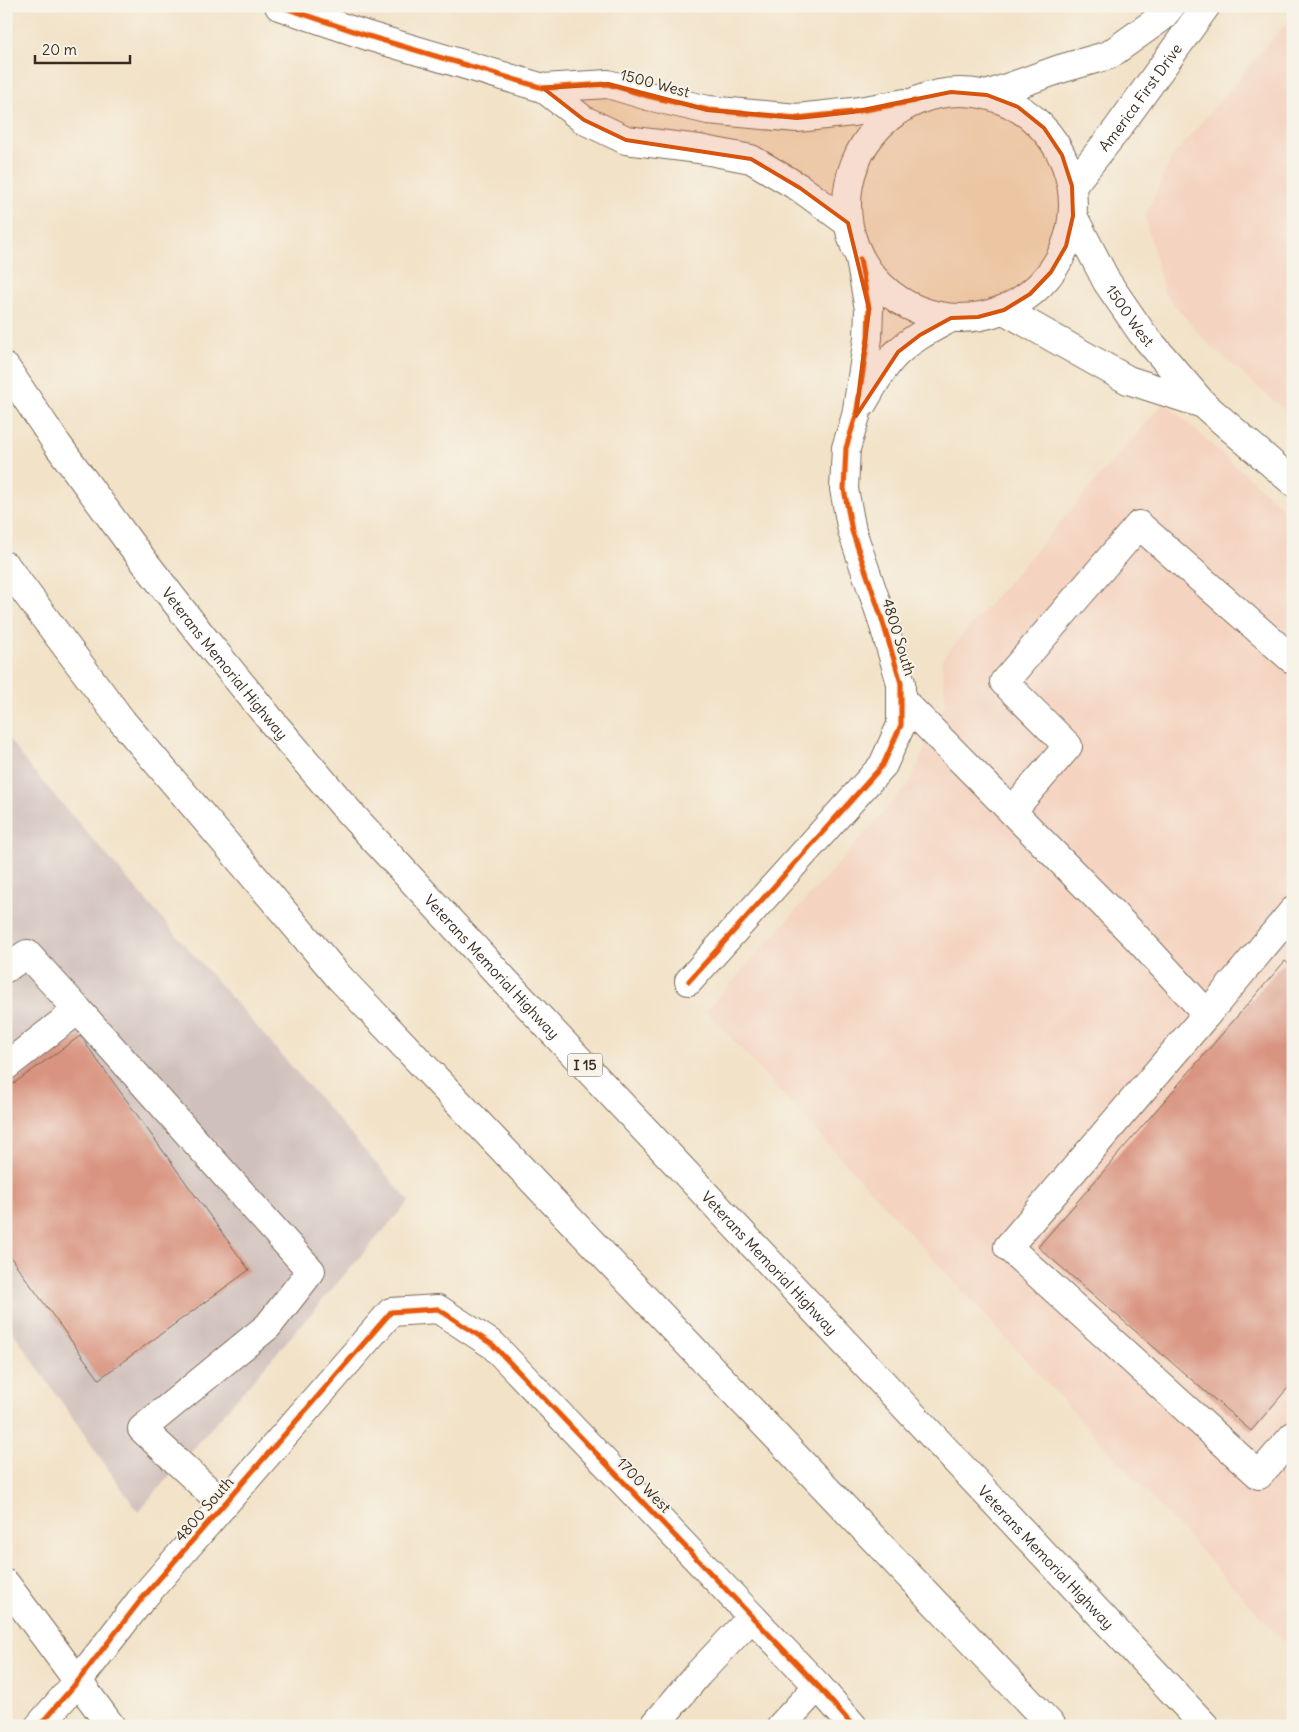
<svg xmlns="http://www.w3.org/2000/svg" width="1299" height="1732" font-family="Delius,sans-serif">
  <style>
    .built { fill: #f4d3c0 }
    .industrial { fill: #d0c0bc }
    .building { fill: #d99481 }
    .lines { fill: none; stroke-linecap: round; stroke-linejoin: round }
    .minor-casing { stroke: #7b6a59; stroke-width: 30 }
    .highway-casing { stroke: #7b6a59; stroke-width: 30 }
    .minor { stroke: #fff; stroke-width: 28 }
    .highway { stroke: #fff; stroke-width: 28 }
    .cycleway-casing { stroke: #f7f3e8; stroke-width: 8 }
    .cycleway { stroke: #e8590c; stroke-width: 5 }
    .marked { fill: #d7540e; fill-opacity: 0.2; stroke: #d7540e; stroke-width: 4; stroke-linejoin: round }
    .labels { text-anchor: middle; dominant-baseline: central; stroke-width: 4; stroke-linejoin: round; paint-order: stroke }
    .shield { fill: #f7f3e8; stroke: #73665b; stroke-width: 1 }
    .shield-label { font-size: 14px; font-weight: bold; fill: #3b2a1e }
    .street-label { font-size: 15px; fill: #3b2a1e; stroke: #f7f3e8 }
  </style>
  <rect width="100%" height="100%" fill="#f7f3e8"/>
  <filter id="ink" filterUnits="userSpaceOnUse"><feTurbulence type="fractalNoise" baseFrequency=".02" numOctaves="2"/><feDisplacementMap in="SourceGraphic" scale="10" xChannelSelector="R" yChannelSelector="G"/><feConvolveMatrix kernelMatrix="1 2 1 2 8 2 1 2 1" color-interpolation-filters="sRGB"/></filter>
  <filter id="wash" filterUnits="userSpaceOnUse"><feTurbulence type="fractalNoise" baseFrequency=".0096" numOctaves="4" result="noise"/><feDisplacementMap in="SourceGraphic" scale="20" xChannelSelector="R" yChannelSelector="G"/><feGaussianBlur stdDeviation="1.12" result="paint"/><feColorMatrix in="noise" values="0 0 0 0 0 0 0 0 0 0 0 0 0 0 0 0 0 1.4 0 .05"/><feComposite in="paint" operator="in"/></filter>
  <g filter="url(#wash)">
    <rect width="100%" height="100%" fill="#f2e2c7"/>
    <path class="built" d="M1293,15V417L1210,346L1164,293L1145,216L1172,157Z
      M1164,402L1293,517V1652L706,1011L909,784L946,702L941,660Z"/>
    <path class="industrial" d="M6,735L28,765L409,1201L138,1512L6,1322Z"/>
    <g id="blocks">
      <path class="building" d="M1285,961L1293,967V1382L1251,1431L1038,1247Z
        M80,1036L249,1270L99,1379L6,1251V1089Z"/>
    </g>
  </g>
  <g filter="url(#ink)">
    <use href="#blocks" fill-opacity="0" stroke="#7b6a59" stroke-width="1"/>
    <g class="lines">
      <g class="minor-casing">
        <g id="minor">
          <path d="M279,6L368,36L543,88L608,84L648,96L708,110L797,118L853,112L905,103"/>
          <path d="M543,88L584,120L626,140L699,149L751,159L800,188L848,223"/>
          <circle cx="960" cy="205" r="113"/>
          <path d="M987,95L1060,69L1109,55L1162,17L1171,6"/>
          <path id="s1" d="M1072,186L1115,132L1206,6"/>
          <path id="s2" d="M1073,216L1107,282L1142,333L1203,404L1293,482"/>
          <path d="M1004,310L1128,380L1203,404"/>
          <path d="M863,403C873,386 883,366 898,352C914,337 933,328 951,318"/>
          <path d="M901,699L1138,939L1207,1014L1008,1247L1259,1475L1293,1436"/>
          <path d="M1012,811L1068,746L1004,682L1139,525L1293,660"/>
          <path d="M6,968L27,954L78,1010"/>
          <path d="M689,981L883,765L901,725V683L881,616L852,531L844,489L846,448L856,416L868,338L869,309L860,259"/>
          <path d="M1207,1014L1293,911"/>
          <path d="M6,1066L78,1010L311,1271L268,1326L142,1429L224,1505"/>
          <path d="M6,1584L111,1726"/>
          <path d="M39,1726L78,1681L140,1601L391,1312L438,1309L493,1345L818,1686L853,1726"/>
          <path d="M654,1726L698,1674L752,1617"/>
          <path d="M781,1726L818,1686"/>
        </g>
      </g>
      <g class="highway-casing">
        <g id="highway">
          <path id="s3" d="M6,368L57,444L129,542L202,636L274,724L349,812L508,984L1205,1726"/>
          <path d="M6,566L122,721L339,977L1052,1726"/>
        </g>
      </g>
      <use href="#minor" class="minor"/>
      <use href="#highway" class="highway"/>
      <g class="cycleway-casing">
        <path id="cycleway" d="M279,6L368,36L543,88L608,84L648,96L708,110L797,118L853,112L915,101
          M689,981L883,765L901,725V683L881,616L852,531L844,489L846,448L856,416L868,338L869,309L860,259
          M39,1726L78,1681L140,1601L391,1312L438,1309L493,1345L818,1686L853,1726"/>
      </g>
      <use href="#cycleway" class="cycleway"/>
    </g>
  </g>
  <path class="marked" d="M608,84L708,110L797,118L853,112L951,92L987,95L1018,107L1044,128L1062,155L1072,186L1073,216L1066,246L1051,272L1030,294L1004,310L978,317L951,318L920,335L898,352L856,416L869,309L848,223L800,188L751,159L626,140L584,120L543,88Z"/>
  <g class="labels">
    <rect class="shield" x="567.5" y="1053.5" width="35" height="23" rx="4"/>
    <g class="shield-label">
      <text x="585" y="1065">I 15</text>
    </g>
    <g class="street-label">
      <text transform="translate(655 83) rotate(15)">1500 West</text>
      <text stroke="none"><textPath href="#s1" startOffset="112">America First Drive</textPath></text>
      <text stroke="none"><textPath href="#s2" startOffset="115">1500 West</textPath></text>
      <text transform="translate(899 637) rotate(73)">4800 South</text>
      <text stroke="none"><textPath href="#s3" startOffset="368">Veterans Memorial Highway</textPath></text>
      <text stroke="none"><textPath href="#s3" startOffset="772">Veterans Memorial Highway</textPath></text>
      <text stroke="none"><textPath href="#s3" startOffset="1178">Veterans Memorial Highway</textPath></text>
      <text transform="translate(644 1485) rotate(46)">1700 West</text>
      <text transform="translate(204 1509) rotate(-49)">4800 South</text>
      <text stroke="none"><textPath href="#s3" startOffset="1582">Veterans Memorial Highway</textPath></text>
    </g>
  </g>
  <rect width="1299" height="1732" fill="none" stroke="#f7f3e8" stroke-width="25"/>
  <path d="M35 55v8h95v-8" fill="none" stroke="#3b2a1e" stroke-width="2.5"/>
  <text x="42" y="55" font-size="15" fill="#3b2a1e" stroke="#f7f3e8" stroke-width="4" paint-order="stroke">20 m</text>
</svg>
